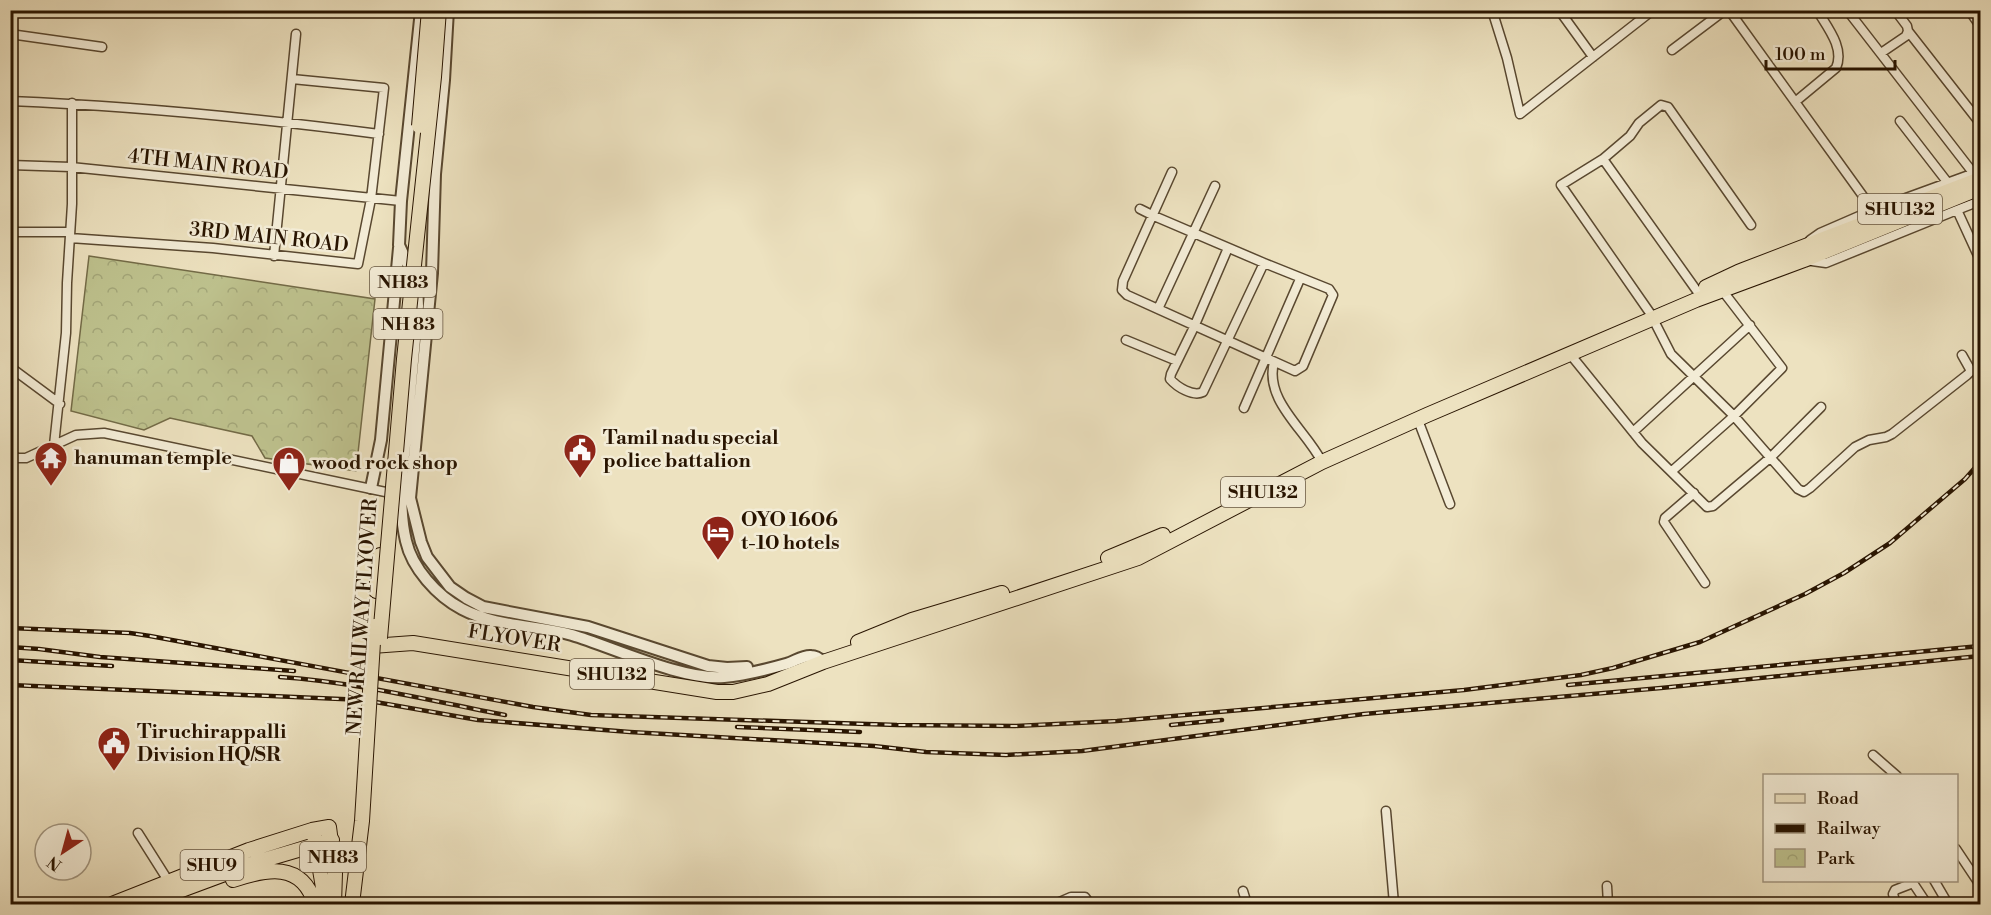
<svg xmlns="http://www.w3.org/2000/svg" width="1991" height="915" font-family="'Libre Bodoni',serif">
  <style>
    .park { fill: url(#park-crowns); stroke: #736b47; stroke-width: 1.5 }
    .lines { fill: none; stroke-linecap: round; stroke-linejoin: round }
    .minor-casing { stroke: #594830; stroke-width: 11 }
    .tertiary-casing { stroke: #594830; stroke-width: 14 }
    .primary-casing { stroke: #281400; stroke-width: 16 }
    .trunk-casing { stroke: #281400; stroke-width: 16 }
    .minor { stroke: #f3ecd6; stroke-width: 8 }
    .tertiary { stroke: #f3ecd6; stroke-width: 10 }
    .primary { stroke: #ede2c0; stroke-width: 14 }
    .trunk { stroke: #ede2c0; stroke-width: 14 }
    .rail-casing { stroke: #281400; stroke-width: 4.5 }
    .rail { stroke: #f3ecd6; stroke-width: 2; stroke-dasharray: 7; stroke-linecap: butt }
    .trunk-bridge-casing { stroke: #281400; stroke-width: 16; stroke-linecap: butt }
    .trunk-bridge { stroke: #ede2c0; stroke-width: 14 }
    .labels { text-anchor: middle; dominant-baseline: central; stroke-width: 5; stroke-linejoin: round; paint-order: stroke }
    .shield { fill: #f3ecd6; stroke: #655540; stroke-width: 1.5 }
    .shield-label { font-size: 18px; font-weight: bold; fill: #281400 }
    .street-label { font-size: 20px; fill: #281400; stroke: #f3ecd6 }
    .poi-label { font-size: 20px; font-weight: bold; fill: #281400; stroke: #f3ecd6; text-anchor: start }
  </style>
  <defs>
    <pattern id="park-crowns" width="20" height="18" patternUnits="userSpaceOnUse" patternTransform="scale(1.5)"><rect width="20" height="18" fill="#bec28e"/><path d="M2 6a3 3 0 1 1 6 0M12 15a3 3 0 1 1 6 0" fill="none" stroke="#a3a679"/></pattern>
  </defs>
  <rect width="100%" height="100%" fill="#ede2c0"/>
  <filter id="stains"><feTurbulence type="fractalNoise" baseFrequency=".00333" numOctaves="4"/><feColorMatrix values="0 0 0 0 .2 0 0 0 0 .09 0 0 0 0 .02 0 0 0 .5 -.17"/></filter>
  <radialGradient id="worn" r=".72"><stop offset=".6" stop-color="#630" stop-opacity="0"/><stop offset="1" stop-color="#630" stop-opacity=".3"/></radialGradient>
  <path class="park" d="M89,256L375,299L356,471L265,458L252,436L170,418L144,430L71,411Z"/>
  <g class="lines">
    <g class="minor-casing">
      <path id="minor" d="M1492,10L1507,58L1520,114L1653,10
        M1559,10L1593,57
        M1729,10L1873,210
        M1847,10L1974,174
        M1969,10L1980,26
        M1908,31L1980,123
        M10,34L102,47
        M1672,50L1725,10
        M1881,53L1906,36L1908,31L1907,26L1895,10
        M10,101C134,106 256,118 379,134
        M1795,102L1836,68C1845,48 1827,27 1817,10
        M1900,121L1948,183
        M1603,159L1630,136L1639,123L1661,105L1668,107L1751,225
        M10,165L71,167L401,201
        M1140,209L1154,216L1264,263L1329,289L1333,295L1303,366L1295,371L1127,295L1122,290L1123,281L1172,172
        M1957,210L1980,201
        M10,232H70
        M70,238L213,248L358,264L371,199L384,88L292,79
        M1810,240L1820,233L1873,210L1980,171
        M1228,248L1194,327L1171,374L1170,379C1177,387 1193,397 1203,392L1264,263
        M274,256L296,34
        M1805,260L1826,263L1957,210L1980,260
        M1697,291L1603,159L1561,185L1650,313L1671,354L1734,416L1798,489L1804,492L1810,488L1855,447L1869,440L1886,437L1892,434L1967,375L1971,371L1962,355
        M1158,309L1215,186
        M1126,340L1177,361
        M1570,354L1642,443L1707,507L1713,506L1771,457L1821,407
        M1274,362C1264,401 1306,430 1322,462
        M10,367L60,404
        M1244,408L1300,279
        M1418,420L1450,504
        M1633,432L1750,325
        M54,445L66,333L67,283L72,204V103
        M10,455L18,458H26L76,435L104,433L395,494
        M1672,471L1734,416L1782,368L1722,290
        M1694,493L1665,518L1664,522L1705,583
        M1873,755L1897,776
        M1386,811L1394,904
        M138,833L169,882
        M1956,849L1980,885
        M1911,880L1927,904
        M1934,880L1948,904
        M1607,886L1608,904
        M1243,891L1247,904
        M1055,904L1071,897H1085L1090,904
        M1896,904L1893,894L1895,890L1913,883"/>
    </g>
    <g class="tertiary-casing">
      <path id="tertiary" d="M421,10L401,201L399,245L417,284L418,306C414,347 411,387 407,428C403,465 397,503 406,541C412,568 437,596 462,609C496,627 535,625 572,635C612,647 684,681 724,677C745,675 765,670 786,664C794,662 803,655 811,656C816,656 820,659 823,662
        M448,10L444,80L435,174L432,273L410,498L421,542L427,557L450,587L466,598L483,607L588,627L708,666L727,668L747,667
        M371,488L381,440L399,248"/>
    </g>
    <g class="primary-casing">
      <path id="primary" d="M1735,278L1738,272L1743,270L1980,179
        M1706,287L1738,272
        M1108,558L1163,535
        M858,642L912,620L1002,593
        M372,646L413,643L717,692H733L768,684L823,662L1138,558L1322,462L1427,415L1696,300L1804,260L1980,188
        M314,835L325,899L328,904
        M233,880C266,869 302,861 315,904
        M112,904L249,850L312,830L329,827L335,873L334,904
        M144,904L257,862L332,840"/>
    </g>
    <g class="trunk-casing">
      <path id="trunk" d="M376,591L380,555"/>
    </g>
    <use href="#minor" class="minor"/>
    <use href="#tertiary" class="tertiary"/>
    <use href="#primary" class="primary"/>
    <use href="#trunk" class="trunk"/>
    <g class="rail-casing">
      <path id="rail" d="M10,628L130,633L150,636L533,707L591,715L897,725L1015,726L1117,721L1464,690L1581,675L1613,668L1700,642L1805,594L1844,573L1890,543L1965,479L1980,462
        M10,647L39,649L100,657L294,671
        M10,660L112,666
        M280,677C356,682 431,701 505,715
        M10,685L364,700L478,720L630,732L874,746L926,752L1006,755L1082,751L1364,714L1661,688L1980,656
        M1568,685L1980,646
        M1171,725L1222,720
        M737,727L860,732"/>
    </g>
    <use href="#rail" class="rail"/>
    <g class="trunk-bridge-casing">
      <path id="trunk-bridge" d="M419,126L429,10
        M380,638L404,359L434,77L439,10
        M352,904L362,821L374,626"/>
    </g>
    <use href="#trunk-bridge" class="trunk-bridge"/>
  </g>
  <defs>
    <g id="civic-pin" transform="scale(1.725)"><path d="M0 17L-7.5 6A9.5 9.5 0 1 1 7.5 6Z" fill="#8f2418" stroke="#f3ecd6"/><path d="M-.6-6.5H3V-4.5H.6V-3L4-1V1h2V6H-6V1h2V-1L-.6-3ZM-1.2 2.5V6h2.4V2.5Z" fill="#fff"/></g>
    <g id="temple-pin" transform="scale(1.725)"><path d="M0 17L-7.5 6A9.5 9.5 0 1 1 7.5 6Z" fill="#8f2418" stroke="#f3ecd6"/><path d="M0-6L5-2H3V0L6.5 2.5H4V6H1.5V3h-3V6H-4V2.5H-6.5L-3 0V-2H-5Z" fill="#fff"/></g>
    <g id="shop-pin" transform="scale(1.725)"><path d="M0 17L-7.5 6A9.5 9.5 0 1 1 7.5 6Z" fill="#8f2418" stroke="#f3ecd6"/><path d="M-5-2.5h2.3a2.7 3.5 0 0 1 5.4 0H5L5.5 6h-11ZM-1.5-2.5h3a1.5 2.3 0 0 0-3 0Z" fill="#fff"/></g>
    <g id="hotel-pin" transform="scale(1.725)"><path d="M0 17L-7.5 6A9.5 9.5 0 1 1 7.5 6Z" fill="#8f2418" stroke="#f3ecd6"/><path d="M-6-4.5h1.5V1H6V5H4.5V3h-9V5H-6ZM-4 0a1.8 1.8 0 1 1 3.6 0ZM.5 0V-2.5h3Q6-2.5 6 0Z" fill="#fff"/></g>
  </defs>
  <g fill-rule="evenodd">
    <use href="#civic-pin" x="580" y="450"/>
    <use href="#temple-pin" x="51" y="458"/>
    <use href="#shop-pin" x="289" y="463"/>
    <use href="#hotel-pin" x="718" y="532"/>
    <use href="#civic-pin" x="114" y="743"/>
  </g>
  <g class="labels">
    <g class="shield">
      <rect x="1858" y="194" width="84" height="30" rx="4.5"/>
      <rect x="370" y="267" width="66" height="30" rx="4.5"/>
      <rect x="373.5" y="309" width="69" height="30" rx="4.5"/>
      <rect x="1221" y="477" width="84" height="30" rx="4.5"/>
      <rect x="570" y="659" width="84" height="30" rx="4.5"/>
      <rect x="300" y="842" width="66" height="30" rx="4.5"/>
      <rect x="180.5" y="850" width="63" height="30" rx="4.5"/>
    </g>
    <g class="shield-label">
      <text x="1900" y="209">SHU132</text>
      <text x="403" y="282">NH83</text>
      <text x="408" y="324">NH 83</text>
      <text x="1263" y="492">SHU132</text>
      <text x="612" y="674">SHU132</text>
      <text x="333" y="857">NH83</text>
      <text x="212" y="865">SHU9</text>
    </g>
    <g class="street-label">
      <text transform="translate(208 165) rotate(6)">4TH MAIN ROAD</text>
      <text transform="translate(269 238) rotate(6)">3RD MAIN ROAD</text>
      <text transform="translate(363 617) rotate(-86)">NEW RAILWAY FLYOVER</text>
      <text transform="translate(514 639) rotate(9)">FLYOVER</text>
    </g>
    <g class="poi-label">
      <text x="603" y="438">Tamil nadu special<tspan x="603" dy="23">police battalion</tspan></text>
      <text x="74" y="458">hanuman temple</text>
      <text x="312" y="463">wood rock shop</text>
      <text x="741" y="520">OYO 1606<tspan x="741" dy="23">t-10 hotels</tspan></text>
      <text x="137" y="732">Tiruchirappalli<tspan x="137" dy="23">Division HQ/SR</tspan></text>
    </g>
  </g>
  <rect width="1991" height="915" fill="none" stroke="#ede2c0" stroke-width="36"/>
  <rect x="12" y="12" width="1967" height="891" fill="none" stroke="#281400" stroke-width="3"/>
  <rect x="18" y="18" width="1955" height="879" fill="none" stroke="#281400" stroke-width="1.5"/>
  <rect x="1763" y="774" width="195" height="108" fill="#f3ecd6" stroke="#a29680" stroke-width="1.5"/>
  <rect x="1775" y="794" width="30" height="9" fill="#ede2c0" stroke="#a29680" stroke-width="1.5"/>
  <text x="1817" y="804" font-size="18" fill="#281400">Road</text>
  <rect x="1775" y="824" width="30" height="9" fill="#281400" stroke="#a29680" stroke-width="1.5"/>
  <text x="1817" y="834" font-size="18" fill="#281400">Railway</text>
  <rect x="1775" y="849" width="30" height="18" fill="url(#park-crowns)" stroke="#a29680" stroke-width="1.5"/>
  <text x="1817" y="864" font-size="18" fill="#281400">Park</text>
  <g transform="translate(63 852) rotate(216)"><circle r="28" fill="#f3ecd6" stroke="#a29680" stroke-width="1.5"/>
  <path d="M0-4.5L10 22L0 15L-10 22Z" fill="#8f2418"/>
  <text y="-9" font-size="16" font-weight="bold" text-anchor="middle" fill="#281400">N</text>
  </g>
  <path d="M1766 60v9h129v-9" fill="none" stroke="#281400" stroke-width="3"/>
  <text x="1775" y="60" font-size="18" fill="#281400" stroke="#f3ecd6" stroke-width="4.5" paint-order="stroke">100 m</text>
  <rect width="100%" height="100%" filter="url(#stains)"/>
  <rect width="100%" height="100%" fill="url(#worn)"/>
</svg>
